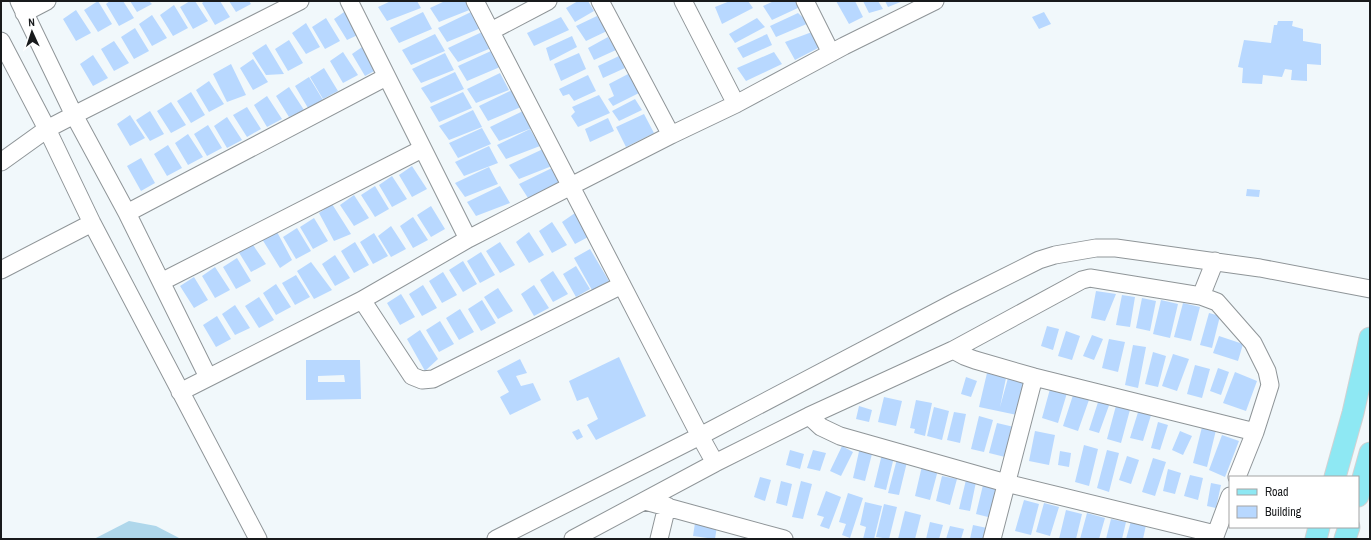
<svg xmlns="http://www.w3.org/2000/svg" width="1371" height="540" font-family="'Archivo Narrow',sans-serif">
  <style>
    .green { fill: #afd7eb }
    .building { fill: #b8d8ff; fill-rule: evenodd }
    .lines { fill: none; stroke-linecap: round; stroke-linejoin: round }
    .minor-casing { stroke: #8f9598; stroke-width: 19 }
    .major-casing { stroke: #d1d1d2; stroke-width: 23 }
    .minor { stroke: #fff; stroke-width: 17 }
    .major { stroke: #8ee8f3; stroke-width: 21 }
  </style>
  <rect width="100%" height="100%" fill="#f1f8fb"/>
  <path class="green" d="M129,521L156,526L181,539H94Z"/>
  <path class="building" d="M98,1L112,24L98,32L84,10Z
    M110,1H123L134,18L119,26L106,4Z
    M130,1H149L152,4L137,12Z
    M190,1H195L208,21L193,29L180,7Z
    M205,1H220L230,17L215,25L202,3Z
    M229,1H249L251,4L236,12Z
    M391,1H417L421,8L387,21L378,7Z
    M445,1H468L472,9L439,22L430,8Z
    M578,1H588L594,11L575,22L566,8Z
    M730,1H748L753,8L722,24L715,7Z
    M774,1H796L800,7L772,20L763,6Z
    M836,1H855L863,17L849,24Z
    M863,1H878L883,9L869,13Z
    M885,1H903L888,7Z
    M174,5L188,28L173,36L160,15Z
    M76,10L91,33L76,41L63,19Z
    M347,10L362,33L347,40L334,19Z
    M423,12L432,29L399,43L390,28Z
    M471,12L481,28L447,42L438,28Z
    M1044,12L1051,24L1039,29L1032,17Z
    M798,13L809,23L776,37L770,26Z
    M152,15L167,38L152,46L139,24Z
    M597,16L607,31L586,41L576,26Z
    M561,17L569,30L534,46L527,33Z
    M326,18L340,41L325,49L312,27Z
    M757,18L765,27L735,43L729,34Z
    M1278,21H1293L1292,26L1303,29V41L1321,44V65L1307,64V81L1291,80L1292,70L1285,69L1282,77L1263,75L1262,84L1242,83L1243,68L1238,67L1244,40L1271,43L1274,25H1277Z
    M306,23L320,47L306,54L292,33Z
    M135,28L149,51L134,59L121,37Z
    M482,32L491,48L458,62L448,48Z
    M812,32L820,47L795,60L785,42Z
    M435,34L445,51L411,65L402,50Z
    M767,34L772,45L743,58L737,48Z
    M572,36L577,47L550,61L546,48Z
    M608,37L616,50L594,60L588,48Z
    M289,40L303,63L288,71L275,49Z
    M114,41L129,63L114,71L101,49Z
    M266,44L284,74L266,75L252,53Z
    M365,45L380,68L365,76L352,54Z
    M491,51L500,67L467,81L458,66Z
    M343,52L358,75L343,83L330,61Z
    M774,52L782,64L746,81L737,68Z
    M445,53L454,70L421,83L412,69Z
    M579,53L586,69L561,81L554,64Z
    M93,55L108,78L93,86L80,64Z
    M619,56L625,68L603,78L598,66Z
    M253,59L268,82L253,90L240,68Z
    M231,64L246,95L227,102L213,74Z
    M324,68L338,91L323,99L310,77Z
    M455,72L464,89L431,103L421,88Z
    M500,73L509,90L476,103L467,89Z
    M630,73L641,92L613,106L608,99L614,96L609,84Z
    M588,75L596,91L574,101L569,94L563,96L559,89Z
    M309,77L323,100L308,108L295,86Z
    M209,81L224,104L209,112L196,90Z
    M289,87L304,110L289,117L276,96Z
    M512,90L521,107L488,121L479,106Z
    M191,92L205,115L191,123L177,101Z
    M463,92L472,108L439,122L430,107Z
    M599,95L610,113L578,127L571,116L575,112L572,107Z
    M267,96L282,119L267,127L254,105Z
    M635,99L642,110L619,121L612,111Z
    M171,102L186,125L171,133L157,111Z
    M247,107L261,129L247,137L233,115Z
    M473,110L482,127L449,140L439,126Z
    M150,111L164,134L150,141L136,120Z
    M523,111L532,128L499,141L490,127Z
    M644,114L654,133L626,147L616,127Z
    M130,115L145,138L130,146L117,124Z
    M227,117L242,140L227,148L214,126Z
    M608,118L614,131L590,142L585,129Z
    M208,125L222,148L207,156L194,134Z
    M482,128L491,144L458,158L449,143Z
    M530,129L540,146L506,159L497,145Z
    M188,134L203,157L188,165L175,143Z
    M168,145L182,168L167,176L154,154Z
    M489,146L498,163L464,176L455,162Z
    M543,149L552,166L519,179L509,165Z
    M141,158L155,183L141,191L127,166Z
    M412,166L427,189L412,197L399,175Z
    M489,167L498,184L465,197L455,183Z
    M552,168L561,185L528,198L519,184Z
    M392,176L407,199L392,207L379,185Z
    M375,186L389,209L375,217L361,195Z
    M500,186L510,203L476,216L467,202Z
    M1247,189L1260,190L1259,197L1246,196Z
    M354,195L369,218L354,226L340,205Z
    M332,204L351,234L334,241L319,213Z
    M431,206L445,229L431,237L417,215Z
    M575,213L590,236L575,244L562,222Z
    M413,217L428,240L413,248L400,226Z
    M314,218L328,241L313,249L300,227Z
    M552,222L567,245L552,253L539,231Z
    M391,226L406,249L391,257L378,236Z
    M297,228L311,251L296,259L283,237Z
    M276,230L292,260L280,268L262,239Z
    M529,232L544,255L529,263L516,242Z
    M374,233L388,256L373,264L360,242Z
    M251,242L266,264L251,272L238,251Z
    M355,242L369,265L354,273L341,251Z
    M500,242L515,265L500,273L486,251Z
    M590,249L609,281L592,290L574,258Z
    M481,252L495,275L480,283L467,261Z
    M335,255L350,278L335,286L322,264Z
    M237,258L251,281L236,289L223,267Z
    M463,261L477,284L463,292L449,270Z
    M311,262L332,290L314,299L297,271Z
    M576,266L590,289L576,297L563,274Z
    M215,267L230,290L215,298L202,276Z
    M553,271L568,294L553,302L540,280Z
    M443,272L457,295L442,303L429,281Z
    M296,275L310,297L295,305L282,283Z
    M194,277L208,300L194,308L180,286Z
    M276,284L291,307L276,315L263,293Z
    M423,285L437,308L422,316L409,294Z
    M534,285L549,308L534,316L521,294Z
    M498,288L513,311L498,319L484,297Z
    M1096,291L1116,294L1105,321L1091,318Z
    M401,294L415,317L400,325L387,303Z
    M1122,295L1135,297L1130,327L1116,325Z
    M259,297L274,320L259,328L245,306Z
    M1142,298L1156,301L1150,331L1136,328Z
    M482,300L496,323L481,331L468,309Z
    M1161,300L1178,304L1170,338L1153,334Z
    M1183,303L1200,307L1191,341L1174,337Z
    M235,305L250,328L235,335L222,314Z
    M460,309L474,332L459,340L446,318Z
    M1209,313L1220,316L1212,348L1200,345Z
    M217,316L231,339L216,347L203,325Z
    M440,321L454,344L439,352L426,330Z
    M1047,326L1059,329L1053,350L1041,346Z
    M420,330L438,359L425,371L407,339Z
    M1066,331L1080,336L1072,360L1058,356Z
    M1092,335L1103,339L1094,360L1083,356Z
    M1219,336L1243,344L1238,361L1213,353Z
    M1109,339L1125,342L1118,372L1102,368Z
    M1133,345L1146,347L1138,388L1125,385Z
    M1153,352L1166,356L1158,387L1145,384Z
    M1173,354L1189,359L1177,391L1162,386Z
    M619,357L646,416L596,440L587,425L598,419L588,397L577,401L569,381Z
    M520,359L527,373L516,376L521,386L533,383L541,400L510,415L500,397L509,392L497,371Z
    M306,360H360L361,399L306,400ZM344,375L345,382H318V376Z
    M1195,365L1210,369L1202,398L1187,394Z
    M1218,368L1229,372L1221,395L1210,391Z
    M1235,372L1257,381L1246,411L1223,403Z
    M987,373L1006,378L1000,407L1008,378L1026,383L1017,415L979,407Z
    M966,377L977,381L971,397L961,394Z
    M1050,389L1067,393L1058,423L1042,418Z
    M1074,392L1090,397L1078,431L1063,426Z
    M1100,396L1111,400L1099,433L1089,430Z
    M884,397L902,401L896,426L878,422Z
    M916,400L932,403L925,436L914,433L915,429L910,428Z
    M1117,402L1131,406L1121,443L1107,439Z
    M859,406L872,410L869,422L856,419Z
    M934,407L949,411L942,440L927,436Z
    M1139,409L1152,412L1143,441L1130,438Z
    M954,412L966,414L960,443L947,440Z
    M979,416L993,420L984,452L971,449Z
    M1158,422L1168,425L1160,450L1151,448Z
    M997,423L1014,427L1005,457L989,453Z
    M1202,427L1216,430L1207,467L1193,463Z
    M579,429L583,437L577,440L572,432Z
    M1035,431L1055,435L1049,465L1029,461Z
    M1180,431L1192,436L1183,455L1172,450Z
    M1222,435L1239,441L1225,477L1209,470Z
    M1084,445L1098,449L1089,486L1075,482Z
    M842,446L853,452L841,476L830,471Z
    M860,447L873,450L865,481L853,478Z
    M790,450L804,454L800,469L786,465Z
    M813,450L826,453L820,471L807,468Z
    M1107,450L1119,453L1109,492L1097,488Z
    M1060,451L1071,453L1069,467L1058,465Z
    M882,454L894,457L886,490L874,487Z
    M1127,456L1139,460L1131,484L1119,480Z
    M1153,458L1166,462L1155,496L1142,492Z
    M897,459L907,462L899,495L888,493Z
    M922,466L938,470L930,500L915,496Z
    M1168,469L1181,473L1175,494L1163,491Z
    M1190,475L1203,478L1198,500L1184,496Z
    M942,476L957,479L950,505L936,501Z
    M760,477L771,480L765,501L754,497Z
    M966,480L976,482L970,511L959,509Z
    M781,481L792,484L787,506L776,503Z
    M801,481L812,484L803,519L792,517Z
    M1211,483L1221,485L1216,508L1207,506Z
    M983,485L999,488L992,518L976,514Z
    M826,491L841,497L829,529L820,526L824,517L817,515Z
    M848,493L863,498L850,538L842,535L846,524L839,522Z
    M1024,500L1039,504L1031,535L1015,531Z
    M865,502L882,506L874,539H863L866,527L860,525Z
    M1044,503L1059,507L1050,536L1036,532Z
    M884,504L897,507L889,539L876,537Z
    M1066,510L1082,514L1076,539H1059Z
    M905,511L921,515L915,539H898Z
    M1087,513L1105,518L1099,539H1080Z
    M1111,519L1126,522L1122,539H1106Z
    M1131,521L1146,525L1143,539H1126Z
    M930,522L943,525L939,539H926Z
    M695,523L717,526L715,539L693,536Z
    M973,525L987,528L985,539H970Z
    M950,526L964,529L961,539H946Z"/>
  <g class="lines">
    <g class="minor-casing">
      <path id="minor" d="M19,1L74,115L127,213L208,377
        M349,1L468,239
        M475,1L700,436L715,463
        M600,1L671,135
        M683,1L736,104
        M805,1L831,53
        M24,13L47,1
        M491,31L548,1
        M1,41L47,129L92,223L258,539
        M1,162L47,129L74,115L300,1
        M127,213L386,77
        M1215,261L1201,296L1217,302L1253,343L1267,371L1270,385L1255,432L1237,477
        M1,270L92,223
        M161,282L422,149
        M362,300L412,376L422,380L433,379L622,285
        M953,350L964,356L975,360L1034,377L1255,432
        M180,392L362,300L468,239L571,186L671,135L736,104L844,46L935,1
        M809,416L821,427L840,436L1006,483L1215,534
        M645,501L784,539
        M496,539L700,436L955,302L1039,260L1055,255L1096,248H1116L1260,268L1370,289
        M573,539L715,463L809,416L953,350L1082,280L1090,278L1201,296
        M659,539L667,506
        M992,539L1034,377
        M1214,539L1230,496"/>
    </g>
    <g class="major-casing">
      <path id="major" d="M1335,477L1353,413L1370,338
        M1358,496L1370,453
        M1316,539L1319,527
        M1345,539L1349,527"/>
    </g>
    <use href="#minor" class="minor"/>
    <use href="#major" class="major"/>
  </g>
  <rect width="1371" height="540" fill="none" stroke="#181a1c" stroke-width="4"/>
  <rect x="1229" y="476" width="130" height="52" fill="#ffffff" stroke="#a3a3a4"/>
  <rect x="1237" y="489" width="20" height="6" fill="#8ee8f3" stroke="#a3a3a4"/>
  <text x="1265" y="496" font-size="12" fill="#181a1c">Road</text>
  <rect x="1237" y="506" width="20" height="12" fill="#b8d8ff" stroke="#a3a3a4"/>
  <text x="1265" y="516" font-size="12" fill="#181a1c">Building</text>
  <g transform="translate(32 32) rotate(357)" stroke="#ffffff" stroke-width="3" paint-order="stroke">
  <path d="M0-3L7 15L0 10L-7 15Z" fill="#181a1c"/>
  <text y="-6" font-size="11" font-weight="bold" text-anchor="middle" fill="#181a1c">N</text>
  </g>
</svg>
